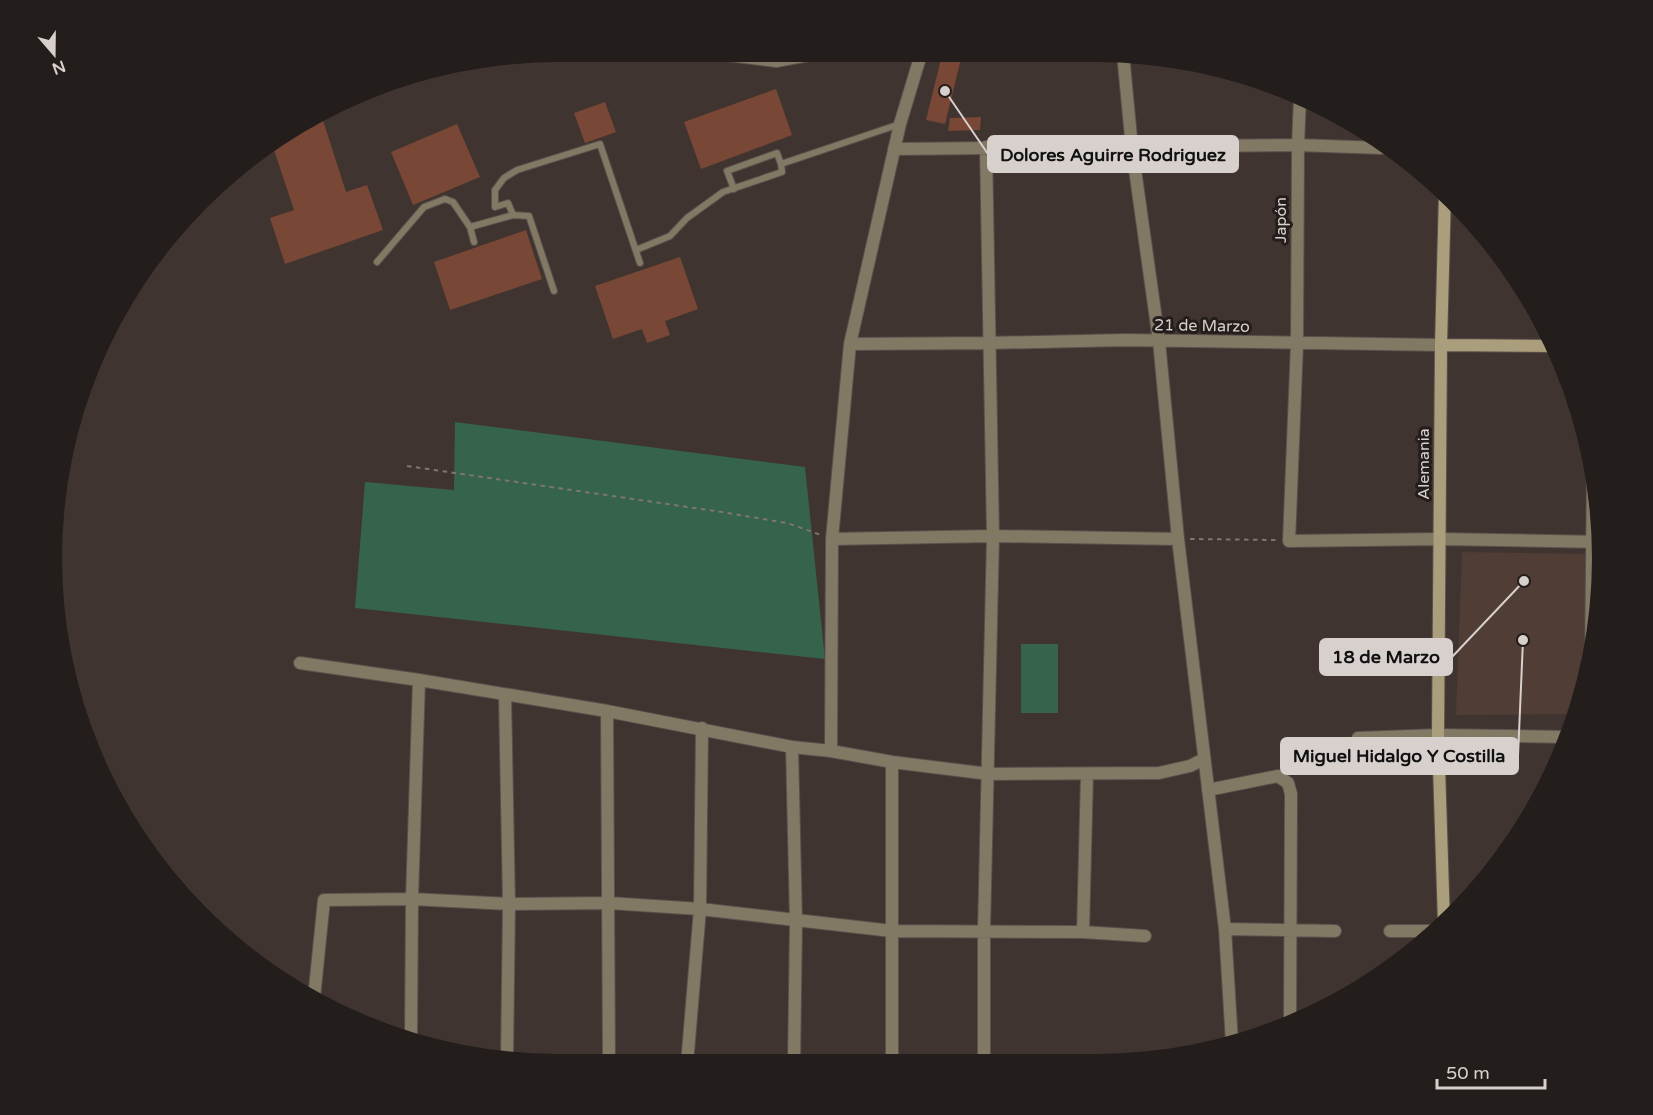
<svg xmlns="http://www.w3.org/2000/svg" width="1653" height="1115" font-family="'Varela Round',sans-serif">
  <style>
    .built { fill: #4f3d36 }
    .green { fill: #36634c }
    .building { fill: #784735 }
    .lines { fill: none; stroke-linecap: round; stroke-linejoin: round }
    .lane-casing { stroke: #5b504c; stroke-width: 8 }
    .street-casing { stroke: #5b504c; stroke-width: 14 }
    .secondary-casing { stroke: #5b504c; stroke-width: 14 }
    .path { stroke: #7f7571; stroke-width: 2; stroke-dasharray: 4.5 4.5; stroke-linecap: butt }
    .lane { stroke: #827964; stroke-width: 6 }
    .street { stroke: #827964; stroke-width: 12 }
    .secondary { stroke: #ab9e7c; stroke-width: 12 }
    .labels { text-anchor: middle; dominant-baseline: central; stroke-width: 6; stroke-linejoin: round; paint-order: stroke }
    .street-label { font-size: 16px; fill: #d8d0cd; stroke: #231d1b }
    .leader { fill: none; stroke: #d8d0cd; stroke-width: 2 }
    .callout-dot { fill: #d8d0cd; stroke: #231d1b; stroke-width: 2 }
    .callout { fill: #d8d0cd; stroke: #d8d0cd; stroke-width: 2 }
    .callout-label { font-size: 18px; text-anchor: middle; font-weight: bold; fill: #111 }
  </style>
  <rect width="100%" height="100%" fill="#403430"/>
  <path class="built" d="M1462,552L1587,554L1588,671L1575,714L1456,715Z"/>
  <path class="green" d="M455,422L805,467L825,659L355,608L365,482L454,490Z
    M1021,644H1058V713H1021Z"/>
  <path class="building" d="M943,51H963L945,124L926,120Z
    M776,89L792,135L701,169L684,122Z
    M605,102L616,132L585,143L574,113Z
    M321,114L346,192L367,185L383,230L285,264L270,218L294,210L271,141L276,137Z
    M981,117L980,130L948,131L950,118Z
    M457,124L480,177L413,205L391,152Z
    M526,230L542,279L450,310L434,262Z
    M680,257L698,309L665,321L670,335L647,343L642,329L613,339L595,286Z"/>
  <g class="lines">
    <g class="lane-casing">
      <path id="lane" d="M734,189L727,171L777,153L781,164
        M513,215L508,203L495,207V190L504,178L517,170L600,144L640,263
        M470,227L513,215L529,216L554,291
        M636,250L670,236L687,218L723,192L782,172L781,164L900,124
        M377,262L424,207L445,199L453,202L470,227L474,242"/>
    </g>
    <g class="street-casing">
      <path id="street" d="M695,51L776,61L831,51
        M1123,54L1132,148L1159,341L1178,539L1225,929L1232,1043
        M1300,97L1298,145L1297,344L1289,541L1441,539L1600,542
        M894,149L1298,145L1382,148
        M850,344L988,343L1125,340L1441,345
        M832,539L993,536L1178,539
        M1591,659L1593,470
        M300,663L419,680L607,711L792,747L831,751L892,762L989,774L1159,773L1190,766L1204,759
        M505,695L509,904L507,1059
        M607,711L609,1064
        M1358,738L1438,735L1568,737
        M792,747L796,921L794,1064
        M831,751L832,539L850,344L900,124L922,51
        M1208,790L1278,776L1288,783L1291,794L1290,1025
        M1225,929L1335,931
        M1390,931H1435
        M1083,932L1087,774
        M314,998L324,900L412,899L509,904L609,903L700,909L892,931L1083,932L1145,936
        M411,1038L412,899L419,680
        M687,1064L700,909L702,728
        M892,1064V762
        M984,1064V931L993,536L986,147"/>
    </g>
    <g class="secondary-casing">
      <path id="secondary" d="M1441,345L1554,346
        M1444,923L1438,735L1441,345L1445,193"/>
    </g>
    <path class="path" d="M407,466L722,512L787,523L821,535
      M1190,539L1277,540"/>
    <use href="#lane" class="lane"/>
    <use href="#street" class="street"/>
    <use href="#secondary" class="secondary"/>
  </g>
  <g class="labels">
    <g class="street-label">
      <text transform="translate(1281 220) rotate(-90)">Japón</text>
      <text transform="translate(1202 326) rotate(1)">21 de Marzo</text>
      <text transform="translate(1424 464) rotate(-90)">Alemania</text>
    </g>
  </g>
  <path d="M0 0H1653V1115H0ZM558 62H1096A496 496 0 0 1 1592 558V558A496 496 0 0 1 1096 1054H558A496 496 0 0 1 62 558V558A496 496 0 0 1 558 62Z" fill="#231d1b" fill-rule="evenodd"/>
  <path class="leader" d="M945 91L988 154M1524 581L1452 657M1523 640L1518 756"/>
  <g class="callout-dot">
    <circle cx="945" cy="91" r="6"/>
    <circle cx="1524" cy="581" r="6"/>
    <circle cx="1523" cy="640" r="6"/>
  </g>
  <g class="callout">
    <rect x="988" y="136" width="250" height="36" rx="6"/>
    <rect x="1320" y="639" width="132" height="36" rx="6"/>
    <rect x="1281" y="738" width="237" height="36" rx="6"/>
  </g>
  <g class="callout-label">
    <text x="1113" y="161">Dolores Aguirre Rodriguez</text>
    <text x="1386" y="663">18 de Marzo</text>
    <text x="1399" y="762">Miguel Hidalgo Y Costilla</text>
  </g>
  <g transform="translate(54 54) rotate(160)" stroke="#231d1b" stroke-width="4.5" paint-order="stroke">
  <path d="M0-4.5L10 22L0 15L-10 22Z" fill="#d8d0cd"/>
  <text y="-9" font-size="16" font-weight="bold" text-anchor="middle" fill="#d8d0cd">N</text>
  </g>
  <path d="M1437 1079v9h108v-9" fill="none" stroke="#d8d0cd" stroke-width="3"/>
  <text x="1446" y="1079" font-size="18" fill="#d8d0cd" stroke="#231d1b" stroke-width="4.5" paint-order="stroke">50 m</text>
</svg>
